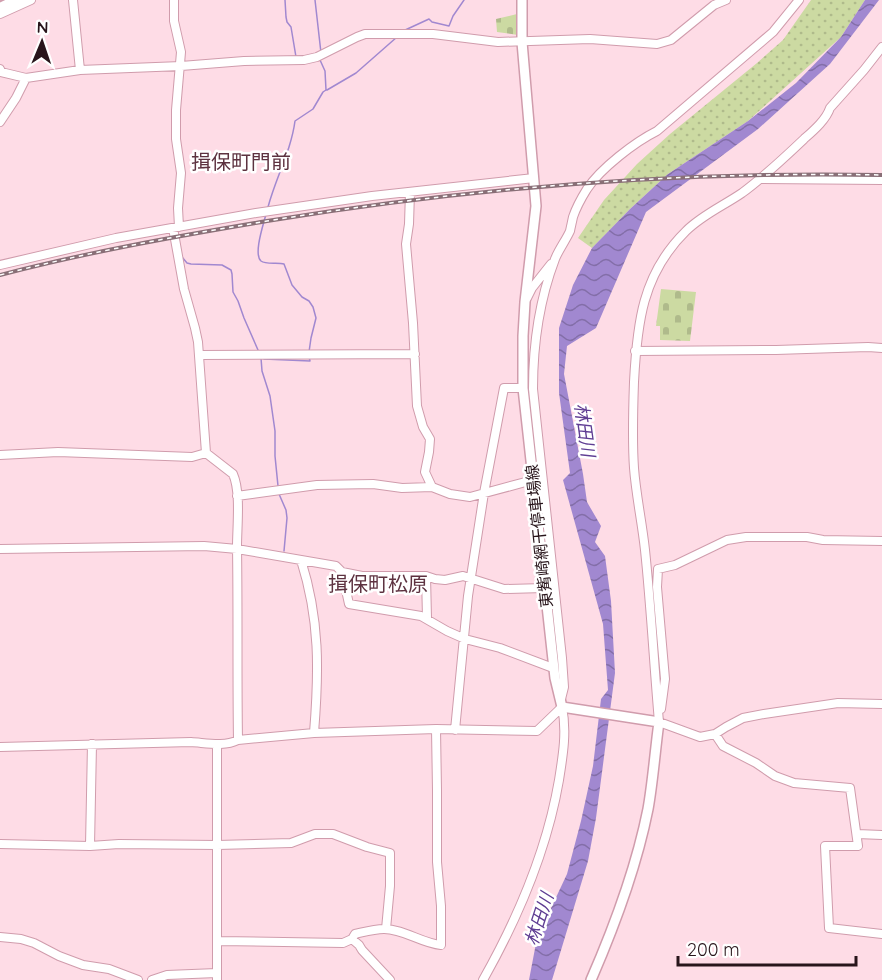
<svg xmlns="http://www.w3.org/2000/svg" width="882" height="980" font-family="Quicksand,'Noto Sans JP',sans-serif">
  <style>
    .grass { fill: url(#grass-dots) }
    .cemetery { fill: url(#cemetery-stones) }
    .water { fill: url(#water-waves) }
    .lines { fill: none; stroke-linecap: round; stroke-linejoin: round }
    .stream { stroke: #a188d0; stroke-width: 1.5 }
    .minor-casing { stroke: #d09cac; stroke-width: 10 }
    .major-casing { stroke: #d09cac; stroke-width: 12 }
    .highway-casing { stroke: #d09cac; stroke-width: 14 }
    .minor { stroke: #fff; stroke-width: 8 }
    .major { stroke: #fff; stroke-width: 9 }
    .highway { stroke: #fff; stroke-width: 10 }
    .rail-casing { stroke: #896f77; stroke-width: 4 }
    .rail { stroke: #fff; stroke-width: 1.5; stroke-dasharray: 4.5; stroke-linecap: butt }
    .labels { text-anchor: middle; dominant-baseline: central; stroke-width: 5; stroke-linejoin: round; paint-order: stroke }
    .street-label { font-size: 16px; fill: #28151b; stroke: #fff }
    .water-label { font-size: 18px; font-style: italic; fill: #5f3d93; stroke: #fff }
    .quarter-label { font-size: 20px; fill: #5d3240; stroke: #fff }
  </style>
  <defs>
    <pattern id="grass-dots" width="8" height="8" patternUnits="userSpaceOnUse" patternTransform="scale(1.5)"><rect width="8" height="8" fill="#ccdaa2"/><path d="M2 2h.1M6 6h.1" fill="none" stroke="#afba8b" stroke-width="1.8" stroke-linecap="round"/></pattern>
    <pattern id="cemetery-stones" width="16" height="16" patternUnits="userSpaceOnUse" patternTransform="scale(1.5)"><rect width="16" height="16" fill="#ccdaa2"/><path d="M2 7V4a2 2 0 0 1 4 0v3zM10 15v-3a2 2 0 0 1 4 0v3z" fill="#afba8b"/></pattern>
    <pattern id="water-waves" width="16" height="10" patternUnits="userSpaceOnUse" patternTransform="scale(1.5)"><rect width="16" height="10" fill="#a188d0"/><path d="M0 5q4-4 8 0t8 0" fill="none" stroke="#836ea8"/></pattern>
  </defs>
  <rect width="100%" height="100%" fill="#fedce6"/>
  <path class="grass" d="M811,0H865L841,37L748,121L668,174L630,209L592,248L578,238L604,200L637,164L670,134L757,63L783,40Z"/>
  <path class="cemetery" d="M517,14L518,35L497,32L496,19Z
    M661,289L696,292L690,341L660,340V326H656Z"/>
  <path class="water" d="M865,0H879L830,64L758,129L646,212L596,328L567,346L564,374L583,474L587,502L601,526L595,542L605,556L611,601L615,673L596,818L588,861L552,980H529L537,938L567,874L581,821L593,766L601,699L608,690L603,624L563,480L570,473L559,393V328L573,285L592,248L630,209L668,174L748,121L796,83L841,37Z"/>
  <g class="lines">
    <path class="stream" d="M285,0L286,17L287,22L291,27L296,57
      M315,0L321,53
      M403,31L429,19L432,22L449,26L453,16L464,0
      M327,90L356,73L397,37
      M268,207C276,177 291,151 295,121L313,109L323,92L326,90L325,71L320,60
      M266,214C264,223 253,254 261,261C266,265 278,262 284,264L292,285L302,297L309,301L313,307L316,318L311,338L309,352
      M182,257L187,263L191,264L222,265L231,270L232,274L233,292L238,301L244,318L258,350
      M261,358L262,371L270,396L275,431V456L278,486
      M264,359L310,361L309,357
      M279,494L286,510L287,518L284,551"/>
    <g class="minor-casing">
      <path id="minor" d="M73,0L80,70
        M174,0V21L181,52L176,110V139L181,173L178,208L179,227
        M0,14L31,0
        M0,69L1,72L26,78
        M0,122L16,98L26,78L80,70L181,66L244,61L304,60L317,57L357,37L365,34H433L498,42L590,39L657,44L671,40L714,5L726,0
        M761,179L882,180
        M410,192L409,224L406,244L413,323L417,406L423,427L430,439L429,452L425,472L432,487
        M173,228L184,289L195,328L198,342L206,453L233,474C241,492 237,526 237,547C238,611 237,675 238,740
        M0,265L116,238L256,213L372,196L534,178
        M527,298L532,288L551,264
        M635,351L776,350L868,347L882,348
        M199,355L415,354
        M0,455L58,452L192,457L206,453
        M237,496L317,485L373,484L402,488L432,487L450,494L470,497L533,480
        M0,549L204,546L237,549L336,566L342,572L362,576H426L435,579L445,580L463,576L504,589L544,588
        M301,560C320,620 319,671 314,733
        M342,572L349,604L421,616L447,631L465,639L500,648L553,668
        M426,576L427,618
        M561,699L564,687L562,658L533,389C533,345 539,301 555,259C559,249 566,240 570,231C571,226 572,222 573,217C576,208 582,197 587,189C601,168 635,142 657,131L773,32L799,0
        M661,709L665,679L657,587L658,569L675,565L727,540L746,537H807L823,540L882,541
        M659,722C654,665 651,607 645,550C642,522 636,495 634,468C632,439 633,411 634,382C637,324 642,274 686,231C702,215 723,206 742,193C764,177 784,158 804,139C813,131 826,120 830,108L864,70L882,47
        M659,722L700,737L715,734L726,727L743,718L764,714L838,703L882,704
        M455,730L468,596L484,493L504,388H523
        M715,734L723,746L756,763L775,776L794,783L850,788L858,846H825L829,928L882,934
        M217,744V980
        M0,747L191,742C207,743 224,747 238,740L314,733L436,729L537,731L562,707C567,731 563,755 559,780C547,850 518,918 483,980
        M857,834L882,835
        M0,844L90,846L92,744
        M90,846L119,844L217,845L291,843L315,834H333L367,847L390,853V886L386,929
        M0,937L21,939L34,943L59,956L83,965L109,969L138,980
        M352,939L359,945L362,950L390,980
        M217,941L343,943L352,939L355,934C364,932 374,929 384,929C404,929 421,943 441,945V906L437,862V790L436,729
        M152,980L167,975L217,973"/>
    </g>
    <g class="major-casing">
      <path id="major" d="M522,0V42L536,206L525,302L523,336V388L555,678L562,707L659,722C655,751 653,781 648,809C636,869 615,925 591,980"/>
    </g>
    <g class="highway-casing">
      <path id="highway" d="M0,8L17,0"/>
    </g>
    <use href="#minor" class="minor"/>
    <use href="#major" class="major"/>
    <use href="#highway" class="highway"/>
    <g class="rail-casing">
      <path id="rail" d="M0,275C88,252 178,236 267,221C470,188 676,171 882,175"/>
    </g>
    <use href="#rail" class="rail"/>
  </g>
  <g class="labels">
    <g class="street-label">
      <text transform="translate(539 536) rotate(-96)">東觜崎網干停車場線</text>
    </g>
    <g class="water-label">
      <text transform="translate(585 430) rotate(82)">林田川</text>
      <text transform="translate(539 919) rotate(-72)">林田川</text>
    </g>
    <g class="quarter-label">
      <text x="241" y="161">揖保町門前</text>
      <text x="378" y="583">揖保町松原</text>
    </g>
  </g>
  <g transform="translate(42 42) rotate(2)" stroke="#ffffff" stroke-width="4.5" paint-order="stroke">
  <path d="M0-4.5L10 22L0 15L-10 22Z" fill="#28151b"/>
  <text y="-9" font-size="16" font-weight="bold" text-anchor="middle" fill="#28151b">N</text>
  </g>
  <path d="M678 956v9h178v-9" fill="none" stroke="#28151b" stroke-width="3"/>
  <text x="687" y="956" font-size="18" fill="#28151b" stroke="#ffffff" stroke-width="4.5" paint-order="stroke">200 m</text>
</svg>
